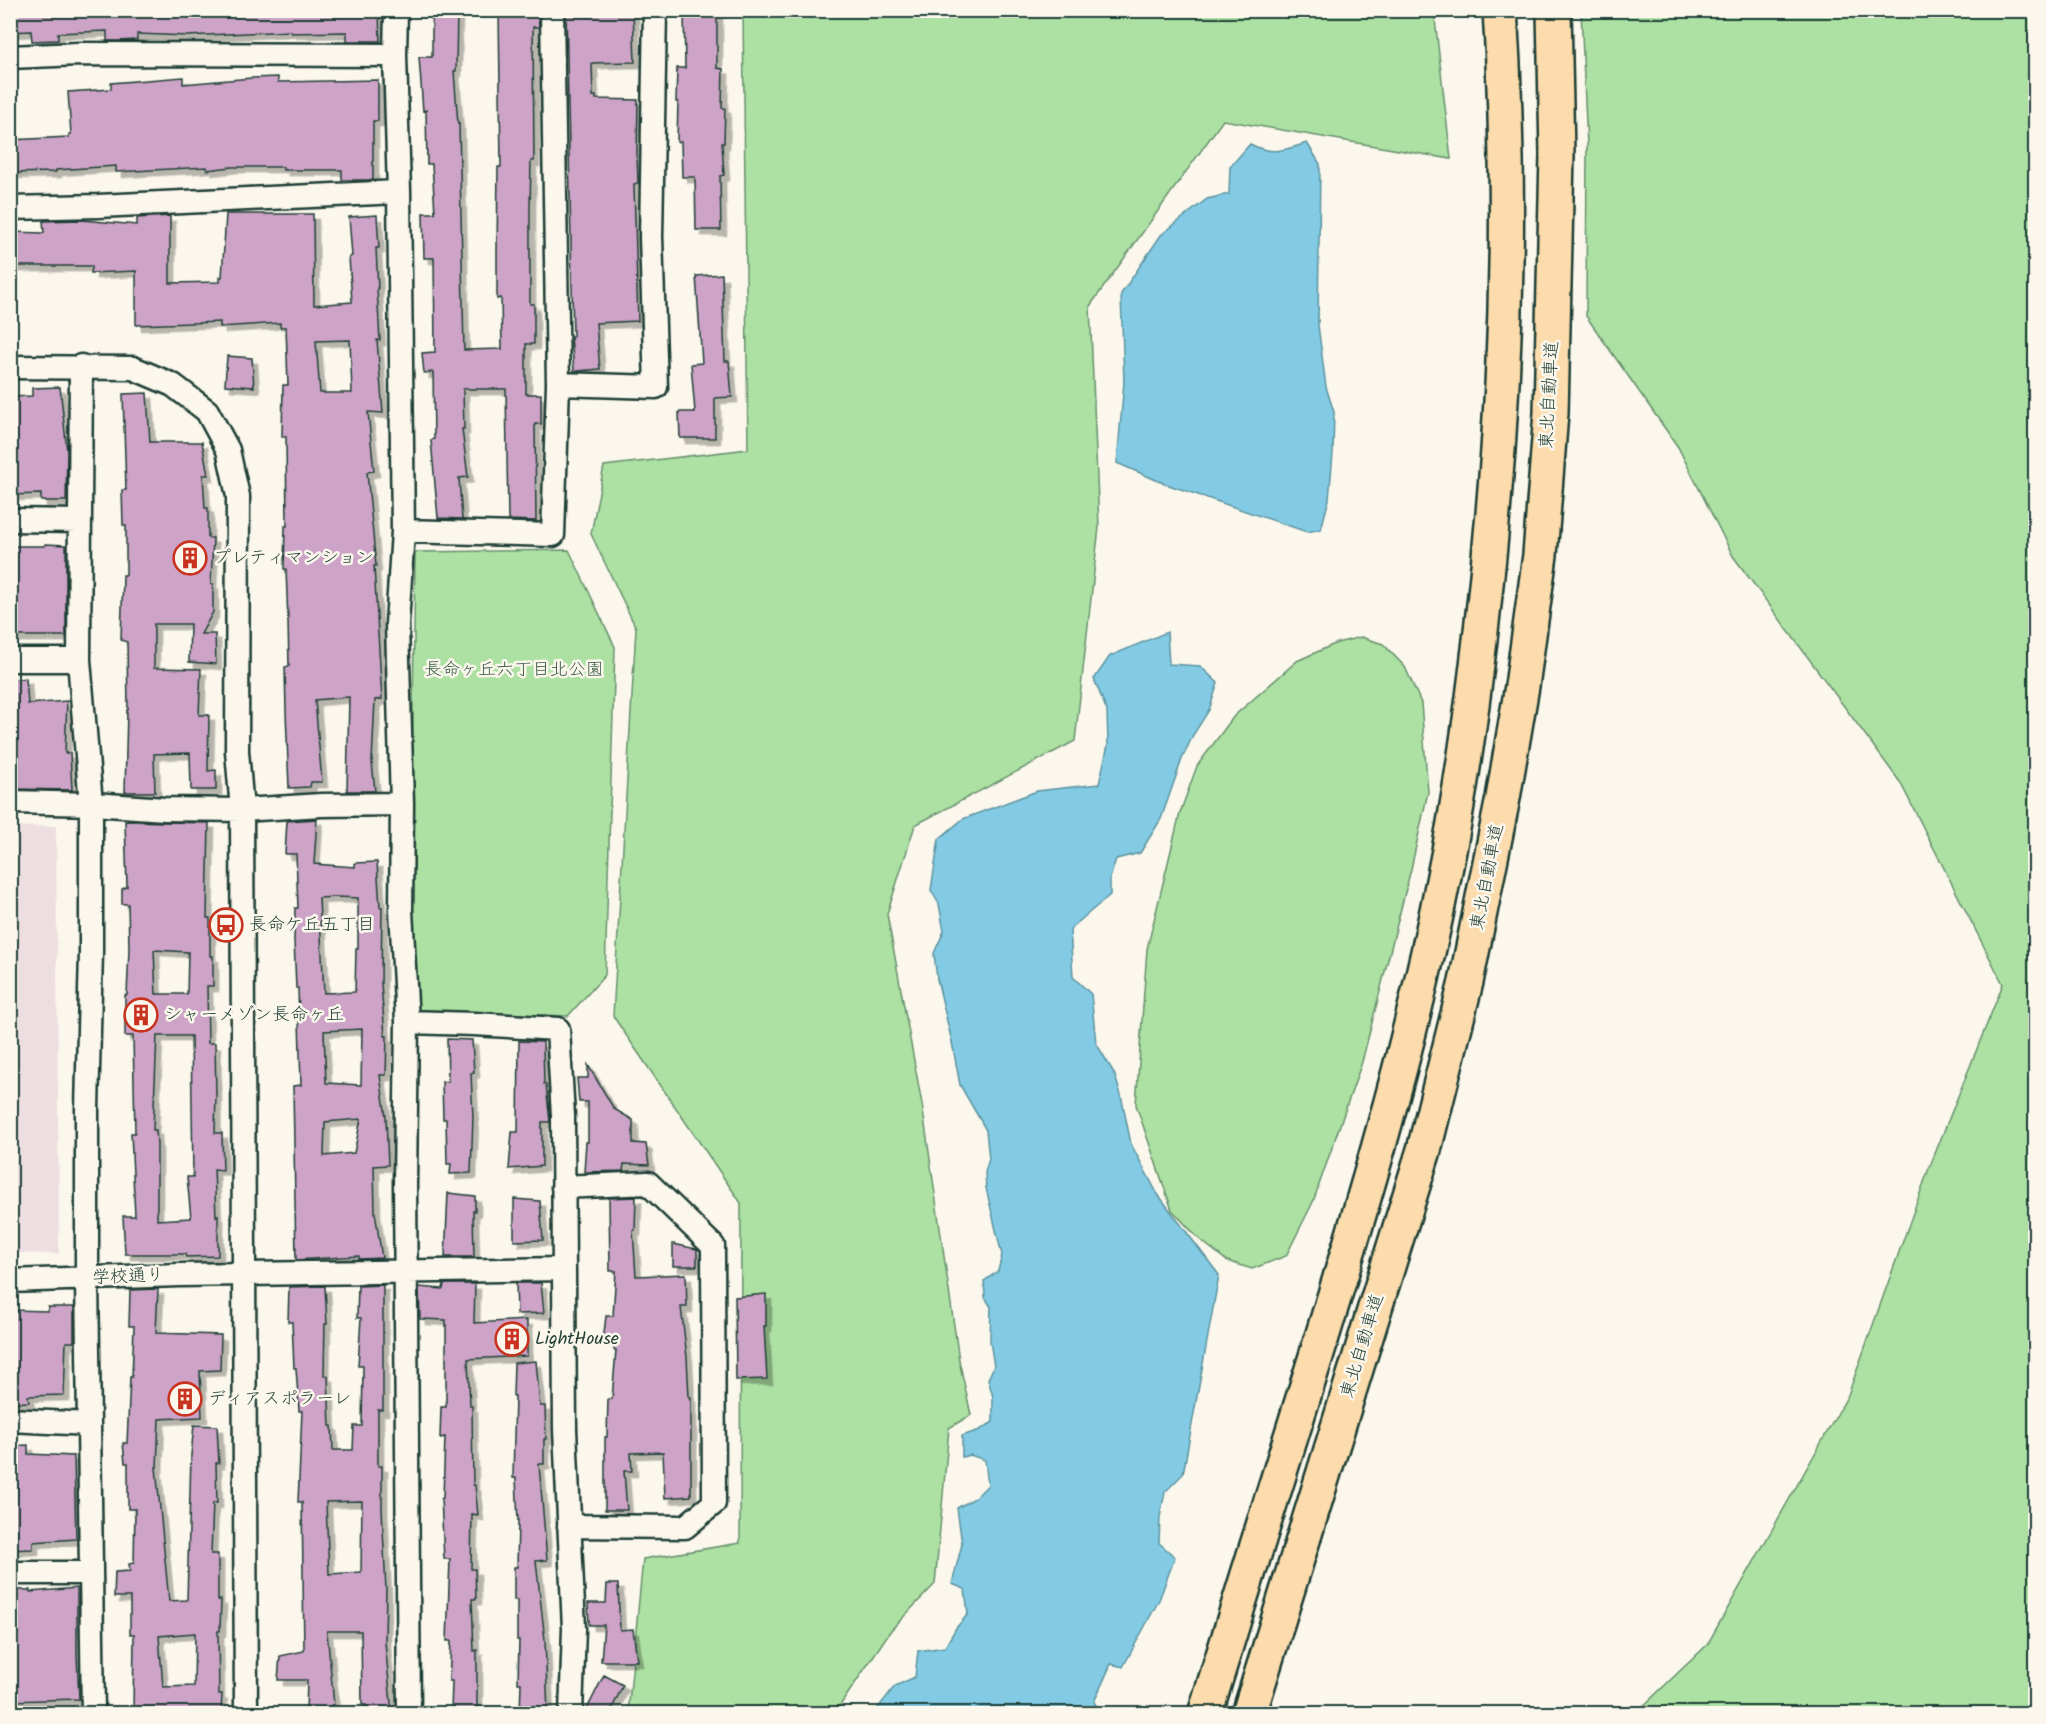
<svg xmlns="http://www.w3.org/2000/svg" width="2046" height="1724" font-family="Kalam,'Klee One',sans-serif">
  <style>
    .built { fill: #eddee1 }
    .green { fill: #ade1a3; stroke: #668f6c; stroke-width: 1.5 }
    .water { fill: #83cbe4; stroke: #5b929e; stroke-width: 1.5 }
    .building { fill: #cda3c7; stroke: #1f3d34; stroke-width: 1.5; fill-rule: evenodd; filter: url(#shadow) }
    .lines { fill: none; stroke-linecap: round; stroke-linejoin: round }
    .minor-casing { stroke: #1f3d34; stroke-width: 27 }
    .highway-casing { stroke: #1f3d34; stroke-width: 38 }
    .minor { stroke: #fbf7ec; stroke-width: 22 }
    .highway { stroke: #fcdcac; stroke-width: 33 }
    .labels { text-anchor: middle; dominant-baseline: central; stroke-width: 5; stroke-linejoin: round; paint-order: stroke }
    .street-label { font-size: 18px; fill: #1f3d34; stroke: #fbf7ec }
    .poi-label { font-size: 18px; fill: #1f3d34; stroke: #fbf7ec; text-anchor: start }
    .park-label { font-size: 18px; fill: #3b5e4a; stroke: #fbf7ec }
  </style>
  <defs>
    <filter id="shadow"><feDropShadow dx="5.5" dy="5.5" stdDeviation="0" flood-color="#0004"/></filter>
  </defs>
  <rect width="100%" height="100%" fill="#fbf7ec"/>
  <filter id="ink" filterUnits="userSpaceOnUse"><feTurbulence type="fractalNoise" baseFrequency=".0167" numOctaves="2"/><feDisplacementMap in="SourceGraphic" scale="12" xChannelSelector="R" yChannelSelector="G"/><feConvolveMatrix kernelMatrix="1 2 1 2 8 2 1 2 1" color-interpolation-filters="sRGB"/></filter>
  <g filter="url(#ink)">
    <path class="built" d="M56,826L59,1254L11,1253V827Z"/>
    <path class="green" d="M743,11H1434L1451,159L1223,120L1090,306L1099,527L1075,741L915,825L887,914L922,1104L959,1360L971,1415L949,1428L935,1584L891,1630L835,1713H628L643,1559L740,1543L741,1203L613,1016L636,628L591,534L604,466L748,449Z
      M1581,11H2035V1713H1636L1707,1645L1848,1395L1928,1171L2003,984L1900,782L1733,556L1678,447L1586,316L1587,146Z
      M569,550L615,647L605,975L568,1016L414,1010L412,796L415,552Z
      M1361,637L1383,644L1405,667L1421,703L1428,792L1411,869L1362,1062L1313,1202L1286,1256L1252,1269L1227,1261L1198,1238L1172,1210L1136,1105L1147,949L1180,813L1197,766L1234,716L1297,661L1337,643Z"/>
    <path class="water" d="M1307,143L1320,164L1318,325L1326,387L1334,412L1333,453L1329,499L1321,529L1307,532L1163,483L1117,463L1124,382L1121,294L1161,235L1207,199L1229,194L1230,167L1250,144C1273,156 1283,150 1307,143Z
      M1167,632L1169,664L1200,666L1218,683L1209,710L1193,735L1182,759L1161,819L1140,853L1116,859L1110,878V895L1070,929L1073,977L1091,994L1096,1043L1114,1073L1121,1095L1131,1144L1157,1193L1219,1275L1183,1474L1165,1492L1160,1517L1159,1543L1175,1557L1159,1600L1123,1667L1111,1664L1094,1702L1101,1713H874L895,1686L915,1677L918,1651L945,1647L956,1628L968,1614L965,1589L952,1584L962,1544L957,1508L975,1498L988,1485L985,1460L970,1455L962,1457V1436L980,1430L993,1422V1397L988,1379L994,1366L990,1341L991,1307L985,1297L984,1281L998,1271L1002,1255L986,1188L985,1172L989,1159L986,1130L960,1085L952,1042L937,979L934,953L944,931L939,904L931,890L939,839L963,819L1037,791L1099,784L1108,745L1107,711L1094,679L1110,656Z"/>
    <path class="building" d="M10,10H379L380,41H347V32L291,33V31L188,36L137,34V40L118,41H107V31L58,33V40L32,41L31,31L10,32Z
      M432,10H457L456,71H454L458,124H459L464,350L502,349L501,298L497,299V251L498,167H501L499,10H538L539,27H533L534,161H531L530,207V304H534V344H526V394H541V424H535L536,521L508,520L506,389H463L464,429H462L468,477L459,478L462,519L438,518L431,440L434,439L433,372L424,373L422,353L435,352L434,258H424L423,213H435L432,164H427L426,110L423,111L419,57H432Z
      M566,10H633L635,62L592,63L593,96H596V99L638,100L637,153L638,183L634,184L638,321L596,323L600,369L578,371H574L571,336H573Z
      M684,10H717V68L723,69L722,108H725L724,143H722L724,175L720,176L721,230H696L695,177H682L681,142H677L678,102H676L677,68H685Z
      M183,77V84L252,78L278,77V82L378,80V121H373V180H342V170H283V167H232L207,170V167L116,172V166L56,170V172L10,173V140L69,137V134H71L68,92L111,89V83Z
      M226,214H313L314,305L352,302L349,257L352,256L349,217L377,215L379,248H376L378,288H377L380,340H377L383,413L368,412L374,471L367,472L376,566H374L382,699L375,700L372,762L375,791H347L349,697L315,700L322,782H311L310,787L289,788L286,712L285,667L289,666L288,621L286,569H284L285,526H287L286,437H282L283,385H288L286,327H280V323L220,327V322L136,325V271L91,273L92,266H10V232L44,233L43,221L82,220L137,225V218L170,216V283L220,282V277H222ZM350,340L352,393H320L316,341Z
      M722,274L725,361H729L732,397L715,398V438H680L679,412H695L691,364L702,363L696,276Z
      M227,356L252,358L254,387L225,385Z
      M60,387L67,451L66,501H41V494L10,495V397L32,396V388Z
      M147,393L150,442H202L208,475H203L205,508H208V538H213L211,584H213V612L201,634H215L216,664L189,662L190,624H154V668L201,669L199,715H209L208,771L216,770V790H191L190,753L154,754L155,792H125L127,710H128L127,642L121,640L123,575H126V525H123L122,490H126L123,394Z
      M45,544L66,545V636H10V546H45Z
      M26,678L28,704L67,701L65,753H70L72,790L10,789V680Z
      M317,819L314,864L355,867V863L377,862L380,907H382L381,983L385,1036H387L386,1075H380L386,1117L388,1165L374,1166L375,1212L382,1258L359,1259V1256L296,1260L293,1086L301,1085L298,988H296L294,940L295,908H298L296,854H285L287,821ZM337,897L358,898V949H356L355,992L324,993L319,898ZM362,1029L361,1085L326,1083L324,1031ZM361,1119L354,1153L324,1156L325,1122Z
      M125,821L209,823L207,918H210V956H213V986H207L208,1043H215L216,1095L215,1133H222L223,1170L214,1169L216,1216L218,1215V1256L186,1257L185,1254H125L123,1216H135L131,1133H135L133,1036H125V995H127L129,949L128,904H122V889L127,887ZM154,950L188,952L187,994H156ZM157,1036H191L193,1177H187L191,1218L157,1220V1144L156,1130H153Z
      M447,1039L472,1040L474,1072L471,1073L473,1117L471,1173L450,1174L451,1164H447L446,1119H443L442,1082L448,1081Z
      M519,1041L543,1042L544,1084L546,1085L550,1122H542V1166L509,1169L512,1132H518Z
      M588,1065L614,1109L633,1120V1143L646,1144L649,1165L624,1164L623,1171L584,1172L586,1142H588V1102H579L577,1078H588Z
      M448,1193L475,1196V1211H473L474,1257H445Z
      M636,1197L635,1230H633L636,1276L686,1274L687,1307H681L687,1357L689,1397H691V1496L665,1498L663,1452L631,1453L632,1471H624L627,1510H605V1437H607L608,1399H612L616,1350H614V1342L603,1341L606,1316H613L616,1271H610L609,1198Z
      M514,1199L540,1201L543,1240L514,1241Z
      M673,1244L697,1249V1266H673Z
      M516,1283H541L544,1313L517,1314Z
      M444,1284H475L474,1323L527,1320V1356L468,1359L470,1406H472L473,1485H475L478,1515L472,1514L471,1569H475L476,1599H472L474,1651L477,1650V1713H451L452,1681H449L451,1641H447L450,1559H444L441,1499L443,1498L445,1437L440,1438L441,1407H446V1320L420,1319L419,1287L443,1289Z
      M383,1285V1410H378V1466H382V1508L386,1590L385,1642L392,1713H366V1705H362L361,1631H327L334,1705H331V1713H306L307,1680H278L280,1656L304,1651L302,1502H298L302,1411H299L296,1368H294L292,1322H288L289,1287L325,1286L327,1324H325L324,1376H328L330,1426H332L333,1450H353L354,1426H362L363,1366H358L361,1318H357L358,1286ZM362,1501L361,1572L329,1574L326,1502Z
      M158,1289L156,1333L221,1335L220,1370L200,1371L202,1417L159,1419L157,1467H156L169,1601L187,1600L191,1455L194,1425L217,1426L219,1463H216L217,1503H213L211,1554H218V1600H221L220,1631H218L219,1694H222L221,1713L159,1711V1713H133L134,1634H130V1597H114L115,1572L130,1571L129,1564L134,1563L135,1509H128V1463H125L123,1443H127L130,1377H132L134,1326H129L130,1290ZM195,1633L194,1686L163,1687L159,1636Z
      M766,1294V1326H764L767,1379L736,1380L735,1297Z
      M48,1307H74V1342H66L64,1395L28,1396L29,1402L10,1403V1310L48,1311Z
      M536,1361L540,1406H545L546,1439H544V1464H539L547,1560L536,1561L545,1640L548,1713H520L521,1683H518L519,1640H517V1600H514V1567H517L518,1522L516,1478H513L515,1396H513L514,1363Z
      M28,1445V1454L74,1456L76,1539L33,1542V1549L10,1550V1446Z
      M607,1584H618L620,1630L633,1629L637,1661H601L604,1625H589L588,1603H606Z
      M77,1588V1655L79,1699L10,1701V1590H30V1592Z
      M604,1675L623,1685L610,1713H585Z"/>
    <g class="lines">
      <g class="minor-casing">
        <path id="minor" d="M396,10L395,55L399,192L403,531L397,624L402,804L401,910L407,1022L405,1183L409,1714
          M10,57L78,54L395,55
          M10,208L98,206L399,192
          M81,366L79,660L91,804V952L87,1109V1279L93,1714
          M10,367L133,368L173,385L207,411L228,450L238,496L237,751L242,810L246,1714
          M558,384L656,387L651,237L655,10
          M10,520L79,521
          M403,531L553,535L558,384L552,10
          M10,660H79
          M10,802L93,804L165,809L242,810L321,805L402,804
          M407,1022L474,1024L558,1029L563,1116L565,1429L574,1629L571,1714
          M563,1187L648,1183L713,1246L714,1503L685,1527L569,1526
          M10,1281L179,1275L564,1269
          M10,1420L89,1424
          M10,1573H90"/>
      </g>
      <g class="highway-casing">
        <path id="highway" d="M1205,1714C1239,1602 1274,1491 1309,1379C1360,1215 1410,1050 1443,881C1462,789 1474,697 1484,604C1506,407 1513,209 1500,10
          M1249,1714L1424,1150L1466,982L1503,798L1522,686L1540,555L1551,413L1557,155L1554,10"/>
      </g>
      <use href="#minor" class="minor"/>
      <use href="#highway" class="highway"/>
    </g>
  </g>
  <defs>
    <g id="building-ring" transform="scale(1.725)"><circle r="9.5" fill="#fbf7ec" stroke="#c8321e" stroke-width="1.5"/><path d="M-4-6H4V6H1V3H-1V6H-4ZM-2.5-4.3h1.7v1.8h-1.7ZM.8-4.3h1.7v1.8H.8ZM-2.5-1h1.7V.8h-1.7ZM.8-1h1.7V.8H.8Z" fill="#c8321e"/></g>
    <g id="bus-ring" transform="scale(1.725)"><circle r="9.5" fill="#fbf7ec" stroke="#c8321e" stroke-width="1.5"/><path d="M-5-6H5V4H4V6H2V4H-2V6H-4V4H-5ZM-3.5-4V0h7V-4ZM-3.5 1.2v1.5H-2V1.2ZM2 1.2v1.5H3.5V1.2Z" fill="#c8321e"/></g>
  </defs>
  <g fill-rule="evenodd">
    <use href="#building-ring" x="190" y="558"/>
    <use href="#bus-ring" x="226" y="925"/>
    <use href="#building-ring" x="141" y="1015"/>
    <use href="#building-ring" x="512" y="1339"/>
    <use href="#building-ring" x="185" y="1399"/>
  </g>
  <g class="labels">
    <g class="street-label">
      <text transform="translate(1550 395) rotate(-87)">東北自動車道</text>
      <text transform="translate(1488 877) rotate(-79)">東北自動車道</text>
      <text transform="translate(128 1277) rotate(-2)">学校通り</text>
      <text transform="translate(1363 1346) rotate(-73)">東北自動車道</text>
    </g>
    <g class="poi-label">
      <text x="213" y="558">プレティマンション</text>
      <text x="249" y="925">長命ケ丘五丁目</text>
      <text x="164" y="1015">シャーメゾン長命ヶ丘</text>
      <text x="535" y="1339">LightHouse</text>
      <text x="208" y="1399">ディアスポラーレ</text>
    </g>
    <g class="park-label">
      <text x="514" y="670">長命ヶ丘六丁目北公園</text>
    </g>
  </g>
  <rect width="2046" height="1724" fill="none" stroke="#fbf7ec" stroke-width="36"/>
  <rect x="18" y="18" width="2010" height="1688" fill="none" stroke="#1f3d34" stroke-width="2" filter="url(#ink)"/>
</svg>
